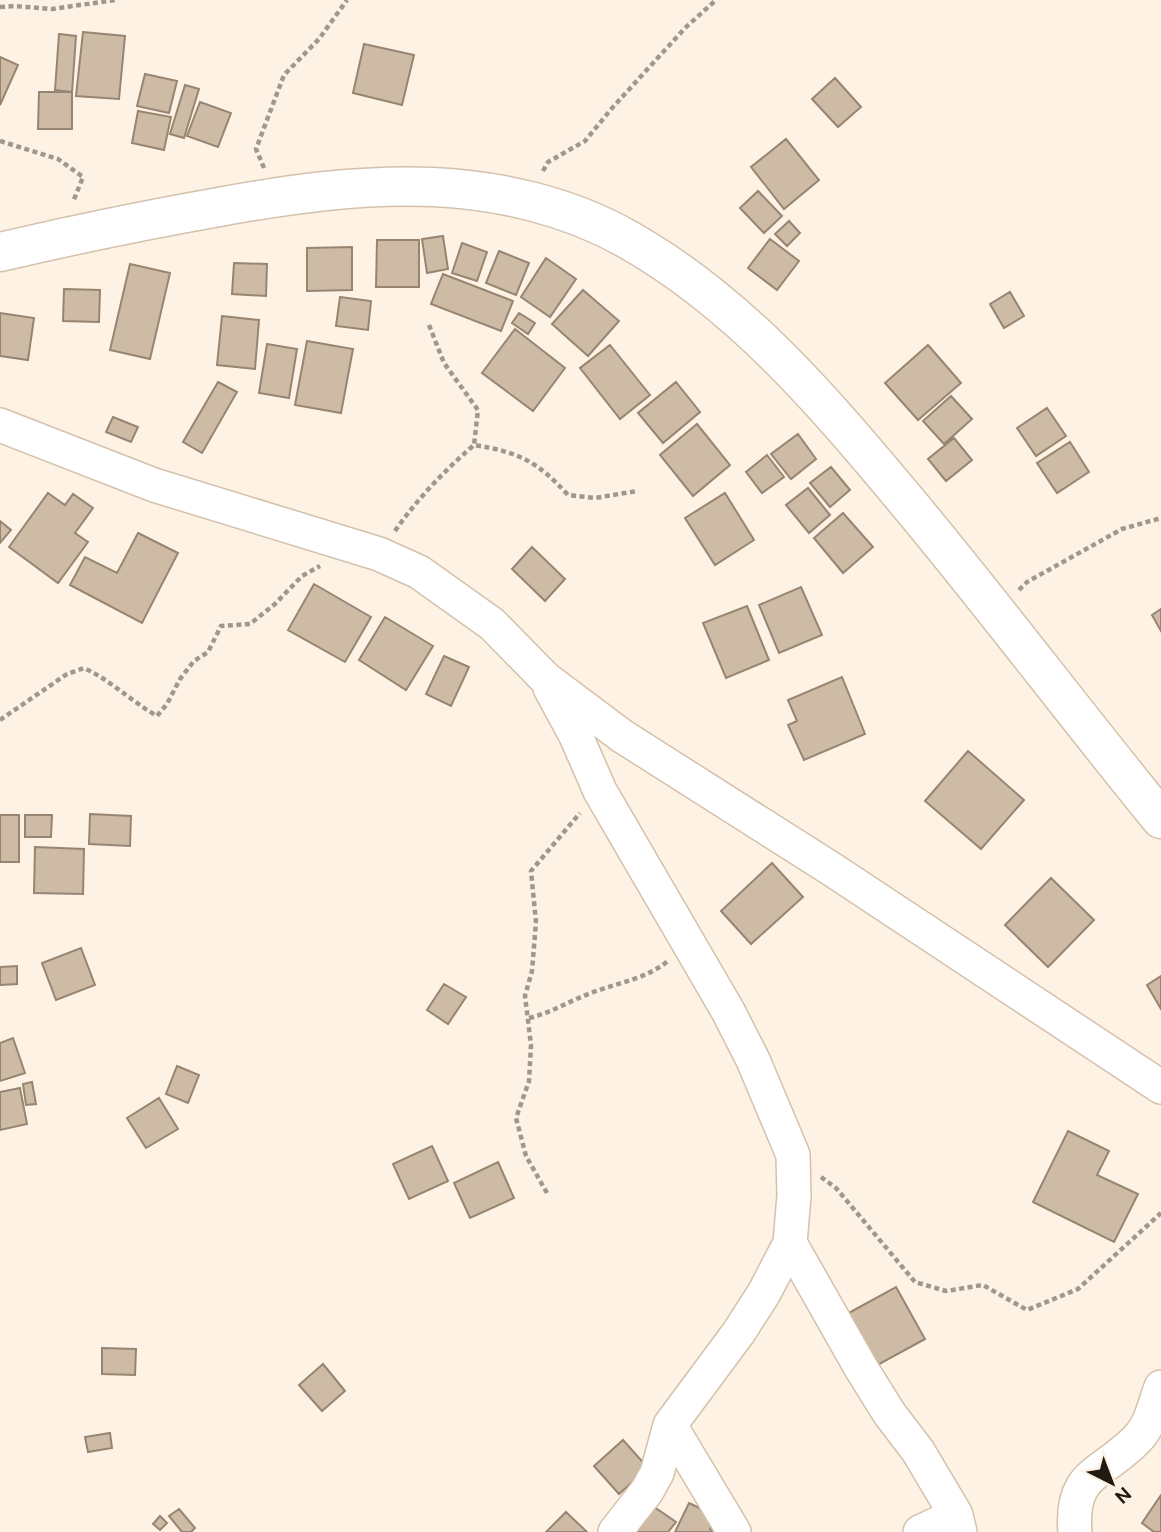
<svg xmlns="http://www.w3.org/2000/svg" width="1161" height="1532" font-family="Ubuntu,sans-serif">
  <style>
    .building { fill: #cebba6; stroke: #978571; stroke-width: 2 }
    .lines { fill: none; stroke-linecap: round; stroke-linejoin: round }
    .minor-casing { stroke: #d4c1ac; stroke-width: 36 }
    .highway-casing { stroke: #d4c1ac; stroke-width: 41 }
    .path { stroke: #a1978c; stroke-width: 4.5; stroke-dasharray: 5 3.5; stroke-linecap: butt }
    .minor { stroke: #fff; stroke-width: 33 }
    .highway { stroke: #fff; stroke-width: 38 }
  </style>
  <rect width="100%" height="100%" fill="#fef2e5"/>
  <path class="building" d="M83,32L125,36L119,99L76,96Z
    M59,34L76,36L72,92L55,90Z
    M364,44L414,55L402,105L353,93Z
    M0,57L18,65L0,105Z
    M145,74L177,81L169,113L137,106Z
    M835,78L861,107L838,127L812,99Z
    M185,85L199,89L184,138L170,134Z
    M39,92H72V129H38Z
    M200,102L231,113L218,147L187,136Z
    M138,111L171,117L164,150L132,143Z
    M786,139L819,180L784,209L751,167Z
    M758,191L782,216L764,233L740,208Z
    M789,221L800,233L787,246L775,234Z
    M443,236L448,269L427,273L422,239Z
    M770,239L799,261L777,290L748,268Z
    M377,240H419V287H376Z
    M462,243L487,252L477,281L452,273Z
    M352,247V290L307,291V248Z
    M499,251L529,263L516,295L486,283Z
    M546,258L576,279L550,317L521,297Z
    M234,263L267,264L266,296L232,294Z
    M130,264L170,273L150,359L110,350Z
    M443,274L513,301L501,331L431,304Z
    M64,289L100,290L99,322L63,321Z
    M583,290L619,321L588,356L552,324Z
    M1010,292L1024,316L1004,328L990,304Z
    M340,297L371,301L368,330L336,326Z
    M0,313L34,318L28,360L0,356Z
    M519,313L535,323L528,334L512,323Z
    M222,316L259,320L255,369L217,365Z
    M515,329L565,368L533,411L482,373Z
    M307,341L353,349L341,413L295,405Z
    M267,344L297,349L289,398L259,393Z
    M610,345L650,395L620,419L580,368Z
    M928,345L961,383L918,420L885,383Z
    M218,382L237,392L202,453L183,442Z
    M676,382L700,412L663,443L638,413Z
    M951,396L972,419L944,444L923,421Z
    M1047,408L1066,436L1036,456L1017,428Z
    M113,417L138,427L131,442L106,432Z
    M697,424L730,465L693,496L660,455Z
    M798,434L816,459L791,479L771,454Z
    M954,438L972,460L946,481L928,459Z
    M1070,442L1089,472L1057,493L1037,463Z
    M767,455L784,477L762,493L746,472Z
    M831,467L850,490L830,507L810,483Z
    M808,488L830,515L809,533L786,505Z
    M48,493L65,505L73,494L93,508L75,533L88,542L58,583L9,547Z
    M725,493L754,540L715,565L685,518Z
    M843,513L873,547L843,573L814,538Z
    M0,521L11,530L0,543Z
    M138,533L178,553L142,623L70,585L85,557L117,573Z
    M532,547L565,579L545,601L512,569Z
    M314,584L371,617L345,662L288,630Z
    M801,587L822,635L779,653L759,605Z
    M747,606L769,660L726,678L703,623Z
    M1161,609V631L1152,615Z
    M385,617L433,646L406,690L359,660Z
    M444,656L469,667L451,706L426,694Z
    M842,677L865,734L804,760L788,725L797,721L788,700Z
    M968,751L1024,800L981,849L925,801Z
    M90,814L131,816L130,846L89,844Z
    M0,815H19V862H0Z
    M25,815H52L51,837H25Z
    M35,847L84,849L83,894L34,893Z
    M772,863L803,897L751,944L721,911Z
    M1051,878L1094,920L1048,967L1005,925Z
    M81,948L95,985L56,1000L42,963Z
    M17,966V984L0,985V967Z
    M1161,976V1009L1147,985Z
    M444,984L466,997L448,1024L427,1010Z
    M13,1038L25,1073L0,1081V1043Z
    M177,1066L199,1075L188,1103L166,1094Z
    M32,1082L36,1104L26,1105L23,1084Z
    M20,1088L27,1124L0,1130V1092Z
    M159,1098L178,1129L146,1148L127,1118Z
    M1068,1131L1109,1151L1097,1175L1138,1194L1114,1242L1033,1202Z
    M432,1146L448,1181L409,1199L393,1164Z
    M498,1162L514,1198L470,1218L454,1183Z
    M896,1287L925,1339L874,1367L845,1315Z
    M102,1348L136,1349L135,1375L102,1374Z
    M323,1364L345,1391L322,1411L299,1385Z
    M110,1433L112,1448L88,1452L85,1437Z
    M623,1440L648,1468L619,1494L594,1466Z
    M1161,1495V1532H1154L1142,1523Z
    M647,1502L676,1522L668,1532H626Z
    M689,1503L716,1516L710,1529L716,1532H675Z
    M179,1509L195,1528L191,1532H182L169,1516Z
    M566,1512L587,1532H546Z
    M160,1516L167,1523L160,1530L153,1524Z"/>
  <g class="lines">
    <g class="minor-casing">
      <path id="minor" d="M0,425L154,485L379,554L419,572L492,624L546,679L622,736L833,870L1161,1087
        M550,688L576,736L600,791L728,1011L753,1060L793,1155L794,1196L790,1243L764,1293L739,1332L670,1425L657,1473L647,1491L615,1532
        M790,1243L861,1368L889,1413L918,1451L956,1515L960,1532
        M670,1425L734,1532
        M920,1532L956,1515
        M1075,1532C1070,1472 1102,1475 1136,1440C1151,1426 1154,1405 1161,1387"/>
    </g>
    <g class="highway-casing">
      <path id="highway" d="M0,252C73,235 145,220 219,207C290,194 361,184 433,187C499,190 569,206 627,239C739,302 823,401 904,498C992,603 1074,713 1161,819"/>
    </g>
    <path class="path" d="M0,7L14,6L52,9L115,0
      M0,141L58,159L83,177L73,202
      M264,168L256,149L284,75L319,39L347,0
      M543,171L548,162L585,141L613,107L685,28L716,0
      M429,325L444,363L478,410L474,445
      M395,531C418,498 444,471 474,445C519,452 538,462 568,495L595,498L637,491
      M1019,590L1027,582L1122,529L1161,518
      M0,720L67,674L84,668C110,680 131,701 157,716L167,704L180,679L194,661L208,652L221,626L250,624L275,604L302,576L320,566
      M529,1018C551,1013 569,1001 591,993C617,983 646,979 668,961
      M821,1177L836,1188L915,1282L946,1291L983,1285L1027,1310L1078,1289L1161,1213
      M547,1193L526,1156L516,1118L529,1081L531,1045L525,996L532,971L536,922L531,871L580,813"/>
    <use href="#minor" class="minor"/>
    <use href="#highway" class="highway"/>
  </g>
  <g transform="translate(1112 1483) rotate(138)" stroke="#fef2e5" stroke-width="5" paint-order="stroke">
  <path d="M0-5L12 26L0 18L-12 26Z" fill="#211a12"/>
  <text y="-10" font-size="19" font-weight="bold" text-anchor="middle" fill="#211a12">N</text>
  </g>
</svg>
